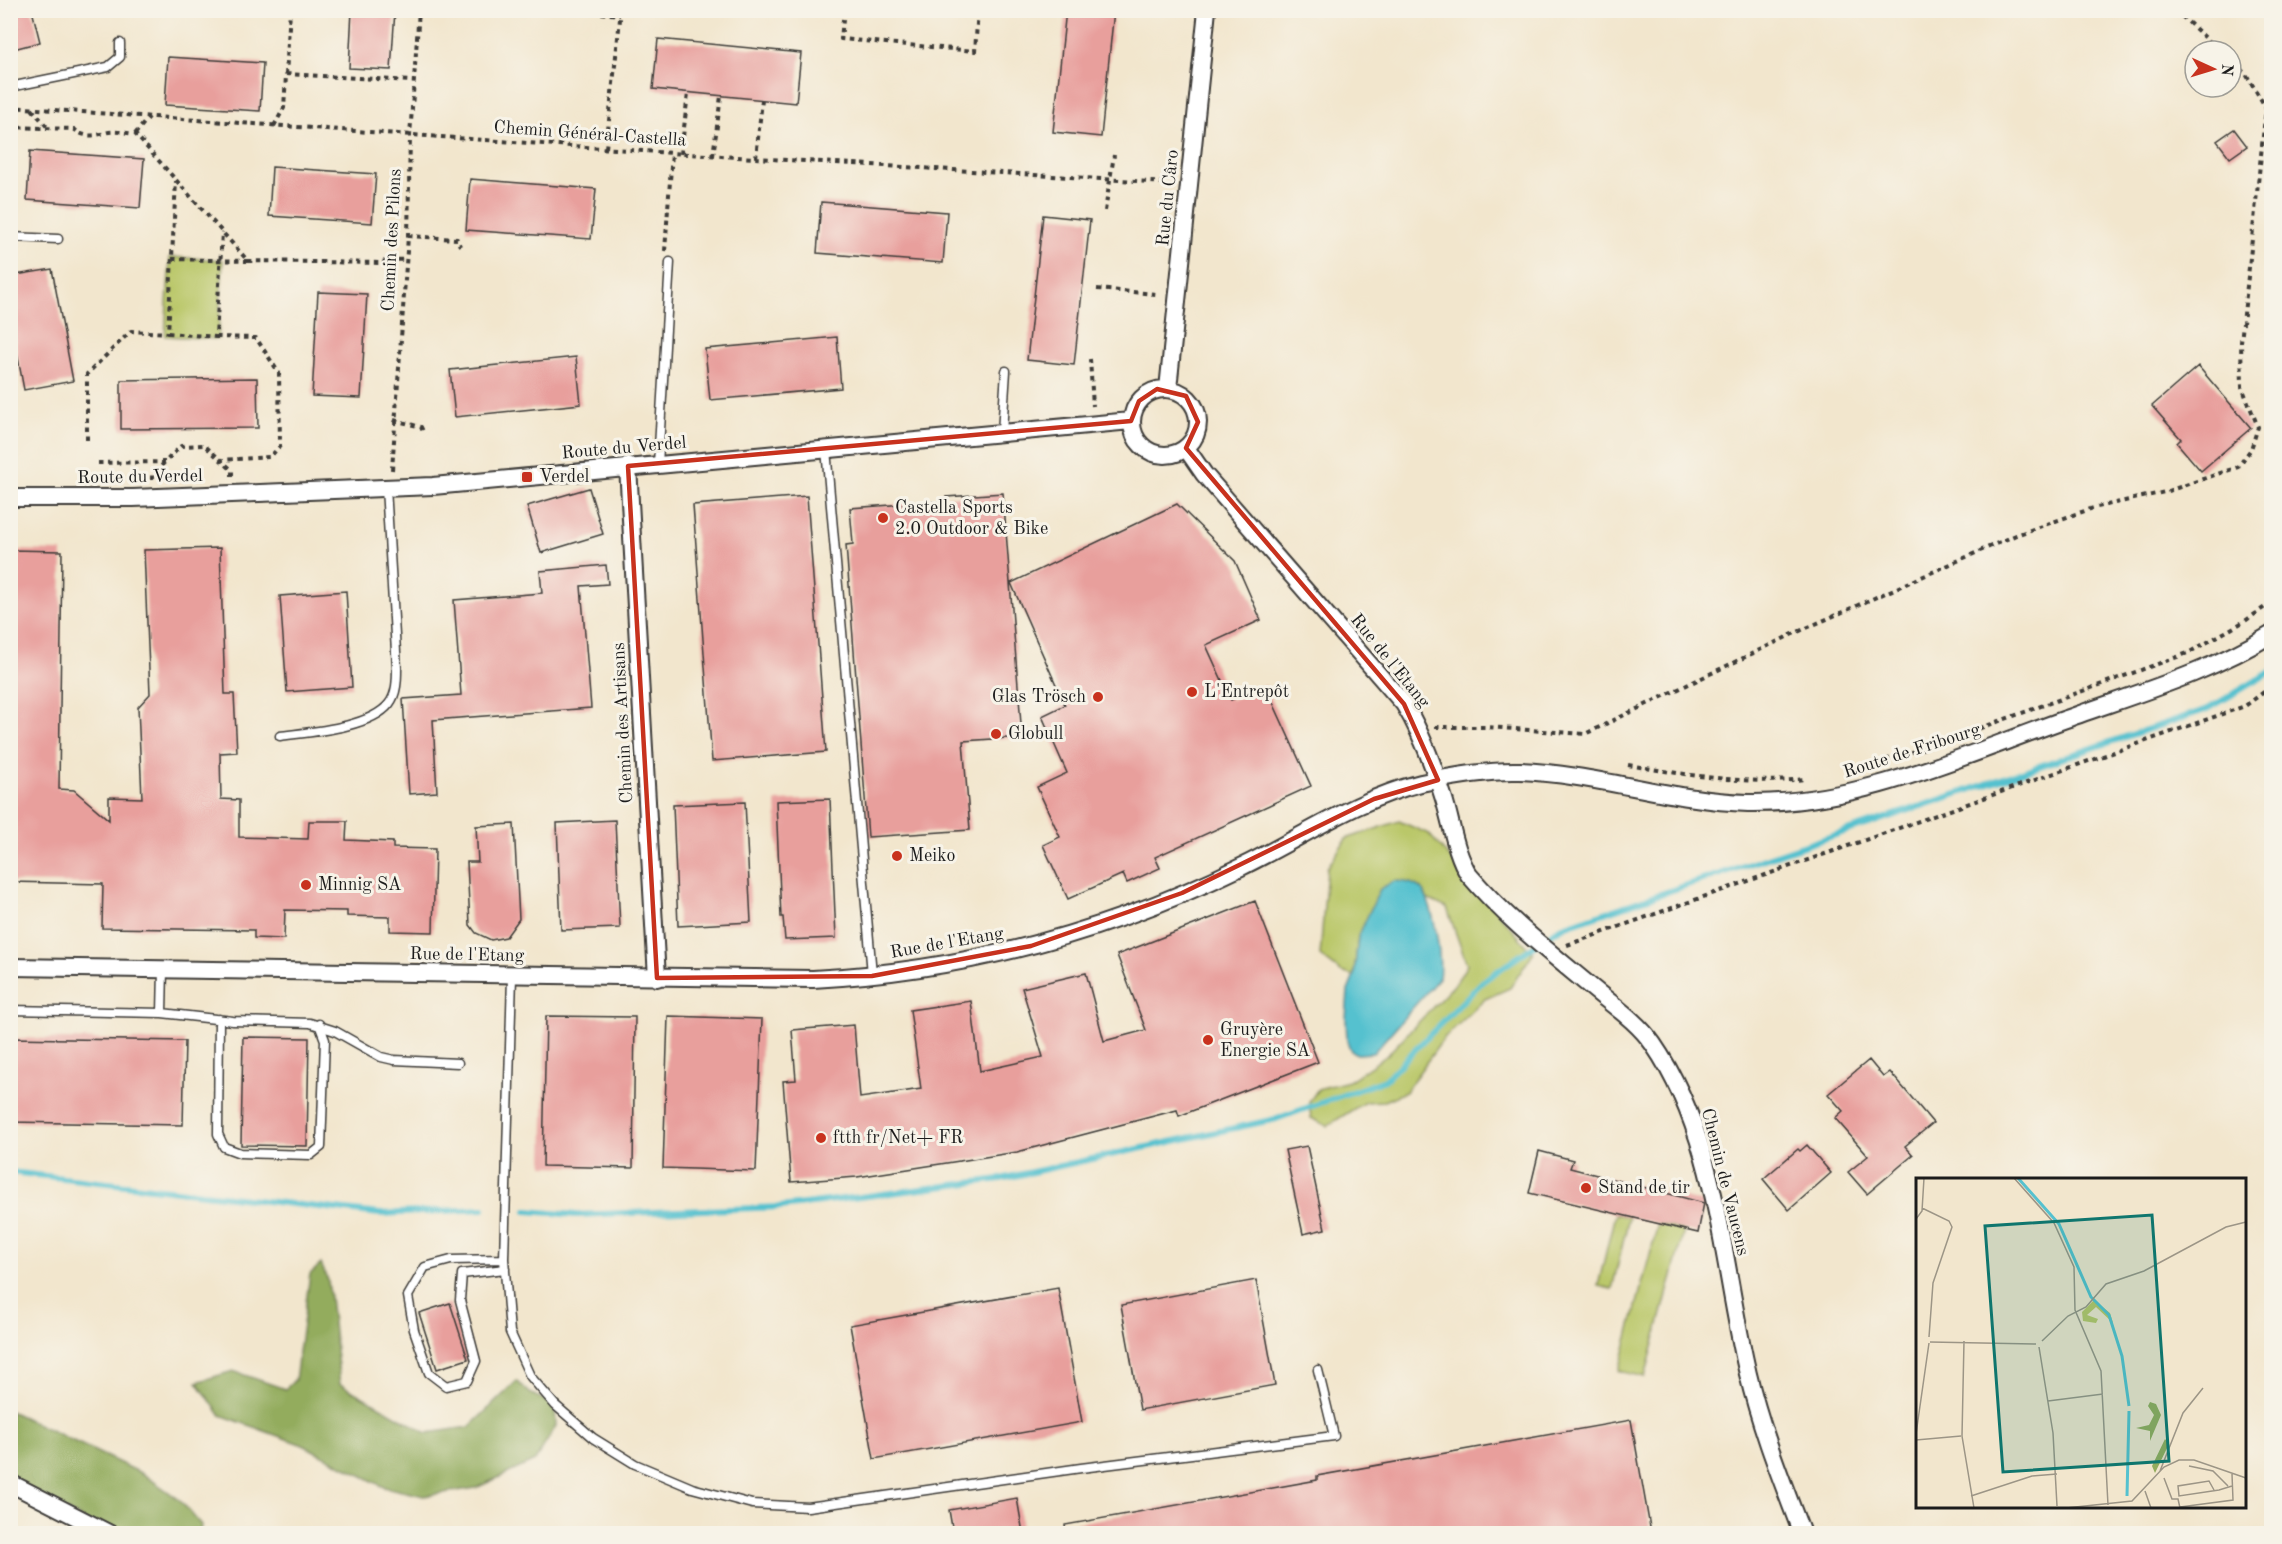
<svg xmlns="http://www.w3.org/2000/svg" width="2282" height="1544" font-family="'Old Standard TT',serif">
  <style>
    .green { fill: #bac769; stroke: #6b7242; stroke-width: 1.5 }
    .forest { fill: #93ac5d; stroke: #58643c; stroke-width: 1.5 }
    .water { fill: #55c1cf; stroke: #386e76; stroke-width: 1.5 }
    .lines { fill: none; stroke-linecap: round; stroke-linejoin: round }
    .stream { stroke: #55c1cf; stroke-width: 6 }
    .building { fill: #e89f9c }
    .service-casing { stroke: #3c3a37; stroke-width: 11 }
    .minor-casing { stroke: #3c3a37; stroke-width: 20 }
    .path { stroke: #3c3a37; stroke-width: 4; stroke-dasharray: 4.5 4.5; stroke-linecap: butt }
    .service { stroke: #fff; stroke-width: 8 }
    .minor { stroke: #fff; stroke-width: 16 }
    .marked { fill: none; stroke: #c8321e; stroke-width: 4.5; stroke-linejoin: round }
    .poi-dot { fill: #c8321e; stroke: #f7f3e8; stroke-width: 2 }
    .labels { text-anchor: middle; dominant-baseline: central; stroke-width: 6; stroke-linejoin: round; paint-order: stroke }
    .street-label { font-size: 18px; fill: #1c1c1c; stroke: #f7f3e8 }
    .poi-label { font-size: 18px; fill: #1c1c1c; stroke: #f7f3e8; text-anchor: start }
    .inset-river { fill: none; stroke: #55c1cf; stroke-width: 3 }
    .inset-road { fill: none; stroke: #9c9586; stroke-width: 1.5 }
    .view { fill: #0f766e; fill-opacity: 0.15; stroke: #0f766e; stroke-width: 3 }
    .inset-edge { fill: none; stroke: #1c1c1c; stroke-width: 3 }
  </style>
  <rect width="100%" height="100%" fill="#f7f3e8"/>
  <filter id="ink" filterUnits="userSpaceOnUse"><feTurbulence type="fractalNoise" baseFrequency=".0167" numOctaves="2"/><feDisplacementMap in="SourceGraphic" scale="12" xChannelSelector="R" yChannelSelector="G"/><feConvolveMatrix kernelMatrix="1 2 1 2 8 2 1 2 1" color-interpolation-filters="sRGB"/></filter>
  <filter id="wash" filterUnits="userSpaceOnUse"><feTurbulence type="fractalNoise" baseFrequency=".008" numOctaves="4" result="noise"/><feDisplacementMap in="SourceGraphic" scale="24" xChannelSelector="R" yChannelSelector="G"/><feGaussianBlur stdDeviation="1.35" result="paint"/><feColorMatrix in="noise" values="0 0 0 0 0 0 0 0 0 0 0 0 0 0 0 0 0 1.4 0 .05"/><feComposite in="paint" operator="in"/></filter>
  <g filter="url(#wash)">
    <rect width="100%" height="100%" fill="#f2e6cd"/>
    <path class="green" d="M170,257L223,260L218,339L165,336Z
      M1399,821L1429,834L1533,953L1510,988L1485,999L1444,1038L1405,1092L1384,1101L1365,1102L1327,1126L1311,1118L1309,1102L1318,1089L1349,1081L1386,1056L1455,984L1467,965L1447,908L1427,899L1420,888L1358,936L1354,976L1341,972L1320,956L1327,868L1346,839Z
      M1615,1214L1629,1217L1612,1289L1598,1286Z
      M1658,1224L1684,1231L1645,1377L1619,1371Z"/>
    <path class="forest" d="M321,1264L328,1280L340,1384L427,1433L469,1427L517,1381L530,1393L555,1405L556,1426L535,1461L476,1488L424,1496L384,1487L303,1445L220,1415L197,1382L233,1371L285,1389L295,1380L310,1274Z
      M10,1411L143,1474L180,1500L201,1525L200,1533H110L11,1483Z"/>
    <path class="water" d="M1394,881C1403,881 1414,882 1421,889C1434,903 1442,959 1439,978L1373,1053L1357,1054L1351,1051L1347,1041L1346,1019L1348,991L1354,976L1358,937L1380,889Z"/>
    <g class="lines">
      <path class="stream" d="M10,1172L380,1214L483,1209
        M527,1211L576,1215L781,1207L1000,1179L1276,1119L1385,1080L1483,981L1560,928L2208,709L2272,671"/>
    </g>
    <g id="blocks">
      <path class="building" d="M10,10H32L40,42L10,50Z
        M352,10H395L391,70L349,68Z
        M1066,10H1114L1101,137L1053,132Z
        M658,39L801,53L796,103L653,89Z
        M168,57L263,63L260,111L165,105Z
        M2234,129L2247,146L2230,158L2217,141Z
        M30,151L144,159L140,208L27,200Z
        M272,167L376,174L372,223L269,216Z
        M470,179L596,189L591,239L466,230Z
        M821,202L947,212L943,263L817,253Z
        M1043,215L1090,220L1074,365L1027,360Z
        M52,269L73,381L24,390L10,315V276Z
        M318,292L367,294L361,398L312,396Z
        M837,337L841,388L710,400L705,349Z
        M576,357L581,404L455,417L450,370Z
        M2198,366L2251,428L2201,471L2177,443L2181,439L2152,406Z
        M257,378L258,428L121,429V380Z
        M589,488L603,534L541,553L527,506Z
        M1003,493L1022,737L963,741L970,830L868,837L846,545L853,544L850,508L947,501L946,497Z
        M807,496L826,752L712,761L693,505Z
        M1177,504L1235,561L1261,620L1206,645L1231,700L1265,685L1311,786L1155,857L1160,868L1127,883L1123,874L1068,899L1043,845L1060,837L1037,787L1067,773L1042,716L1065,705L1011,583Z
        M220,548L225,694H234L237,752L220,753L221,799L239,800V837L308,839L309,821H347L346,840L393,842V848L435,849L433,932L390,931V917L347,916V911L285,910L284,939L254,938V930L102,928L103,884L10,882V550L62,551L59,789L74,790L109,820V797L142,798L138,707L150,694L144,550Z
        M606,565L608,584L581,586L591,708L433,720L437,792L409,794L403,699L461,695L454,600L542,593L540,571Z
        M346,591L352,687L287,692L280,596Z
        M830,799L836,938L785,940L783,917H781L776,801Z
        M745,802L751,922L678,926L673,805Z
        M615,820L620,928L561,930L557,823Z
        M514,824L519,919L506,937L491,940L476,933L470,925L467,862H478L476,826Z
        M1255,901L1318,1062L1179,1116L1177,1110L1017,1152L857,1177L791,1182L783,1081L796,1080L792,1030L854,1025L860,1098L921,1089L910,1010L971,1001L980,1071L1043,1057L1022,988L1086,973L1104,1041L1146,1030L1117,955Z
        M546,1016L635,1017L633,1168L543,1166Z
        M668,1016L762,1019L756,1171L663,1168Z
        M243,1037L309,1038L307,1146L241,1145Z
        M10,1038L185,1041L183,1125L10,1122Z
        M1869,1060L1883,1077L1890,1072L1933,1123L1905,1146L1913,1155L1867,1194L1848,1172L1868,1156L1835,1118L1843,1111L1828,1094Z
        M1807,1145L1831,1173L1789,1210L1763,1179L1798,1149L1800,1151Z
        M1307,1146L1325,1229L1303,1234L1285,1150Z
        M1539,1151L1573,1160L1570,1168L1704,1203L1698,1233L1529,1193Z
        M1256,1280L1275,1385L1140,1410L1121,1305Z
        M1058,1288L1082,1422L874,1459L850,1325Z
        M450,1303L468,1359L437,1369L419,1313Z
        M1631,1420L1651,1533H1066L1065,1525L1317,1480V1476Z
        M1017,1498L1023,1533H953L949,1510Z"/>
    </g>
  </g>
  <g filter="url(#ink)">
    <use href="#blocks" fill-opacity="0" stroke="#3c3a37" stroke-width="1.5"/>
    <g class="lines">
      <g class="service-casing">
        <path id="service" d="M10,87L108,67L120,57V43
          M10,237L58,239
          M1002,432L1006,371
          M826,449L872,974
          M658,464L670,262
          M280,736C309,732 370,728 389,704C397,694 397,679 397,668L386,488
          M512,976L504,1259L510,1332L530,1376L555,1405L593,1438L635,1464L692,1488L752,1504L808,1507L1081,1468L1334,1436L1318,1370
          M10,1010L162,1013L233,1021L310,1023L335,1031L381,1057L394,1060L458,1063
          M162,1013L163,969
          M219,1019L218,1134L224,1147L240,1153L311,1155L321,1147L325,1040L319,1024
          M504,1259L451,1260L425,1267L408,1296L414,1330L429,1373L446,1386L467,1381L476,1361L460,1300L462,1274L505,1269"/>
      </g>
      <g class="minor-casing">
        <path id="minor" d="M1132 422a33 33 0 1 1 66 0a33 33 0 1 1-66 0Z
          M1168,389L1207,10
          M1186,448L1204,474L1404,704C1422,733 1434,767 1444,799C1452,825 1455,852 1469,875C1505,917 1548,951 1590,986C1611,1004 1637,1021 1653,1044C1718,1138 1722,1266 1748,1374C1761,1429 1782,1481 1802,1534
          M628,466L657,978
          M10,498H133L433,486L1131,421
          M10,967L813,979C962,971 1106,933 1241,867C1301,838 1356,799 1421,783C1453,776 1487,770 1520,771C1597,774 1672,801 1748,803C1859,805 1964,755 2066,719C2135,694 2209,673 2272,634
          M10,1483L110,1534"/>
      </g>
      <path class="path" d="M574,10L620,15
        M844,10L841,39L975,51L978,10
        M2175,10L2220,51
        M286,74L414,81
        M10,107L672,153L1168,183
        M32,109L48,128
        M274,126L284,108L290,10
        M10,127L74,129C84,138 94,136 105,133C113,130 126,133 135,134L248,261L384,263L385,259L405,260
        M135,134L149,117
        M606,148L621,10
        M681,154L688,93
        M713,156L721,96
        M756,158L762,100
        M1105,211L1114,155
        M408,236L457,239L460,246
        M665,251L672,153
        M172,259L248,261
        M1097,289L1156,294
        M168,333L216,337L222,232
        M216,337L256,338L279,373L280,446L270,457L222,460
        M1090,359L1093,406
        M394,420L421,427L424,434
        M10,438L15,442
        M87,440V374L131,331L168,333L176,181
        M98,463L165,462
        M392,470L408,236L410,136L419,10
        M152,480V475L181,446L204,445L232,470V477
        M1435,727H1487L1585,734L1793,634L2016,535L2093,508L2165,492L2238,467L2251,449L2258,427L2242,387L2241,342L2266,108L2246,74L2231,61
        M1628,765C1688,775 1744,785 1805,779
        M1851,770L1925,748L2188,653L2245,621L2272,602
        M1567,945L2245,706L2272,686"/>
      <use href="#service" class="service"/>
      <use href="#minor" class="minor"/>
    </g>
  </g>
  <path class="marked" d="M1157,389L1186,396L1198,422L1186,448L1404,704L1438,780L1374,799L1182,893L1031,946L872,976L657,978L628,466L1131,421L1139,401Z"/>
  <g class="poi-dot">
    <rect x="521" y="471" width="12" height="12" rx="3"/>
    <circle cx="883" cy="518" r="6"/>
    <circle cx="1192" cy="692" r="6"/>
    <circle cx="1098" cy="697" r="6"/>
    <circle cx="996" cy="734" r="6"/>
    <circle cx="897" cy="856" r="6"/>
    <circle cx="306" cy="885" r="6"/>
    <circle cx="1208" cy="1040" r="6"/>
    <circle cx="821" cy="1138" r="6"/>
    <circle cx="1586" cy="1188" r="6"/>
  </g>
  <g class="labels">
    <g class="street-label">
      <text transform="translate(590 134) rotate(4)">Chemin Général-Castella</text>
      <text transform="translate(1168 198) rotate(-84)">Rue du Câro</text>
      <text transform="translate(392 240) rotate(-87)">Chemin des Pilons</text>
      <text transform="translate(624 448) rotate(-5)">Route du Verdel</text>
      <text transform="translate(140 477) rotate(-1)">Route du Verdel</text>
      <text transform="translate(1390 661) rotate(51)">Rue de l'Etang</text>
      <text transform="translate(623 723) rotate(-93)">Chemin des Artisans</text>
      <text transform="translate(1912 751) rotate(-18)">Route de Fribourg</text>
      <text transform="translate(947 943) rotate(-10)">Rue de l'Etang</text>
      <text transform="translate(467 955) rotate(1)">Rue de l'Etang</text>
      <text transform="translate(1725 1182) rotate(76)">Chemin de Vaucens</text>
    </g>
    <g class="poi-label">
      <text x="539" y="477">Verdel</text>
      <text x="895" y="508">Castella Sports<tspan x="895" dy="21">2.0 Outdoor &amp; Bike</tspan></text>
      <text x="1204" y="692">L'Entrepôt</text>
      <text x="1086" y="697" text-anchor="end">Glas Trösch</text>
      <text x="1008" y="734">Globull</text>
      <text x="909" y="856">Meiko</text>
      <text x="318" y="885">Minnig SA</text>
      <text x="1220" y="1030">Gruyère<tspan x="1220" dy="21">Energie SA</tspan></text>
      <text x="833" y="1138">ftth fr/Net+ FR</text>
      <text x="1598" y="1188">Stand de tir</text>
    </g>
  </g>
  <g transform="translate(1916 1178)">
    <rect width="330" height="330" fill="#f2e6cd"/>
    <path d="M178,122L194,135L197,145L180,129L171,137L182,141L180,145L167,143L166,134Z" fill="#bac769"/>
    <path d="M234,224L240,226L245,237L234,263V253L220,250L233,247L238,237L232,228ZM249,261L253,266L239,295L236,288Z" fill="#93ac5d"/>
    <path class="inset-river" d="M102,0L143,46L175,119L193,137L206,178L213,228M211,318L213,233"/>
    <path class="inset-road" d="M98,0L138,45L158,89L159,132L185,193L192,327M6,30L33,43L36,49L17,105L13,159M0,41L6,33L8,0M48,163L46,258L58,330M126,163L152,138L170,129L190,106L228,93L310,49L330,44M14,164L120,166M123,169L137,255L141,328M132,223L187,216M0,256L13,165M0,262L45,258M273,288L297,293L312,308M244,293L267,235L287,210M248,300L256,321H262L264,330M298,312L293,303L262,308L263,318L303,312L316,308M229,313L235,330M55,318L116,298L141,296M264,329L317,322L316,296M150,330L216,323L248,289L263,282H278L330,300"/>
    <path class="view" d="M236,37L253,283L87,294L69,48Z"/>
    <rect width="330" height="330" class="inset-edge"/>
  </g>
  <rect width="2282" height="1544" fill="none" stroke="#f7f3e8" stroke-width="36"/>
  <g transform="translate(2213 69) rotate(94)"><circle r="28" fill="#f7f3e8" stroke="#9f9d96" stroke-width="1.5"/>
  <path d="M0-4.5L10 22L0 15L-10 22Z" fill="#c8321e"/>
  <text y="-9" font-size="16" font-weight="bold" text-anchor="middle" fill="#1c1c1c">N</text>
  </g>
</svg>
